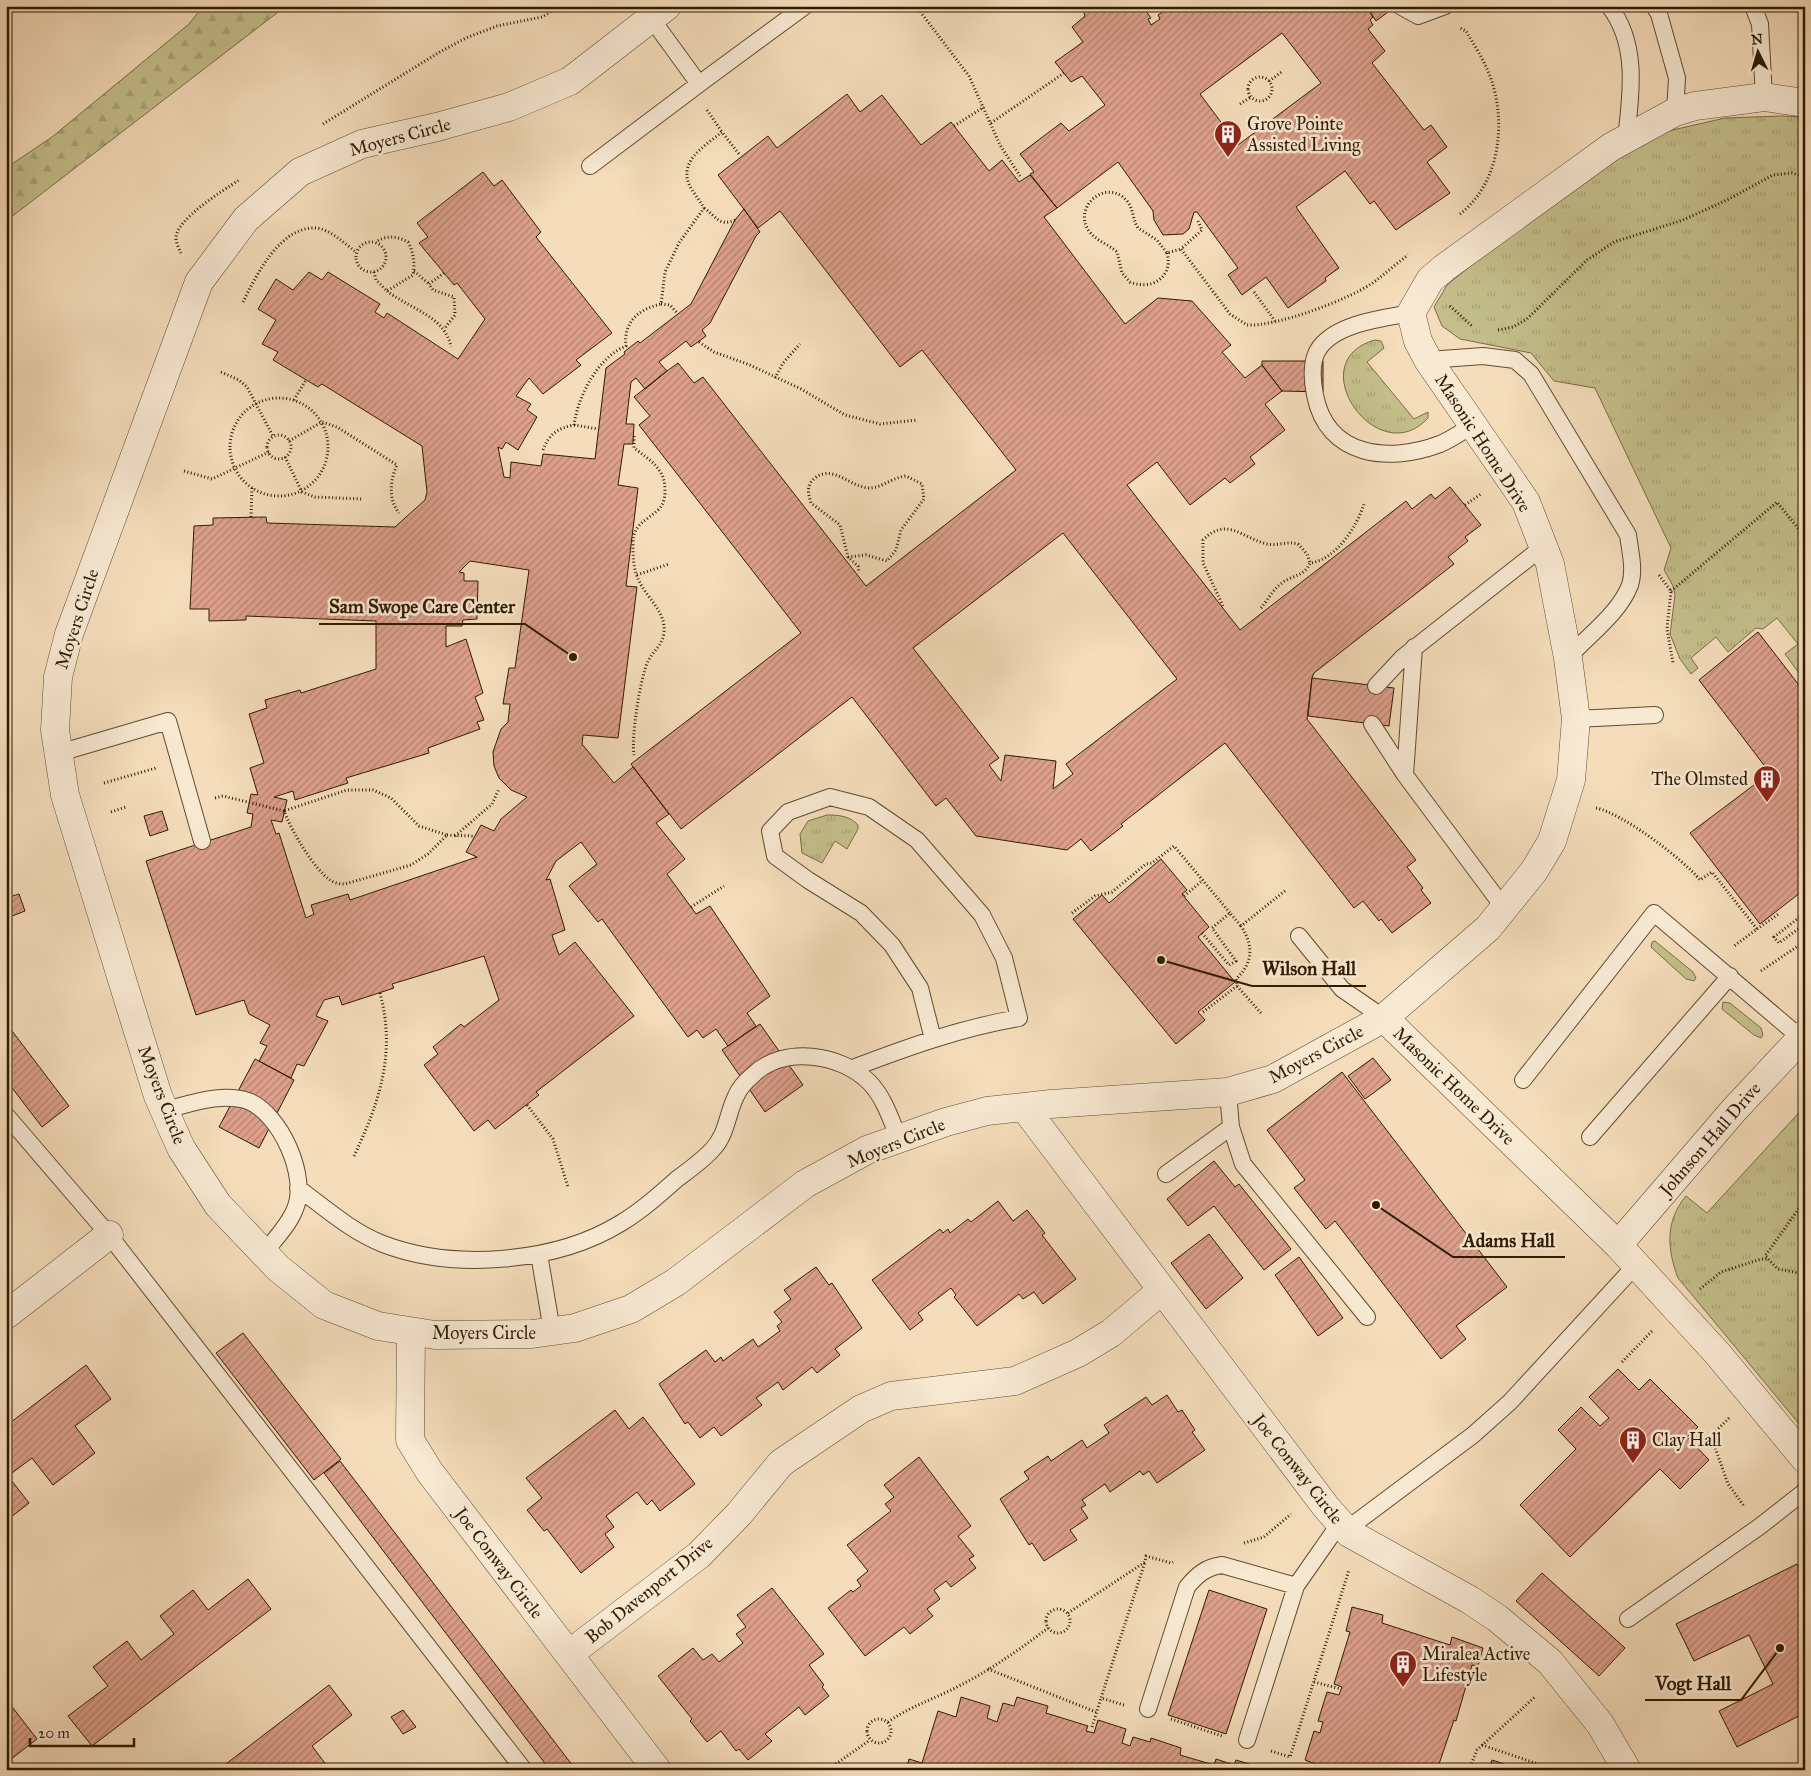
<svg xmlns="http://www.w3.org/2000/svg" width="1811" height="1776" font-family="'IM FELL Great Primer',serif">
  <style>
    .grass { fill: url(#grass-tufts); stroke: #7a6c46 }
    .forest { fill: url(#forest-firs); stroke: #7a6c46 }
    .building { fill: url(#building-hatch); stroke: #301a00; fill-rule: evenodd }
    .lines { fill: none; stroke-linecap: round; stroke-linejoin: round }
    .service-casing { stroke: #614b2f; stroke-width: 18 }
    .minor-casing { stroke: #614b2f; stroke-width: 29 }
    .path { stroke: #301a00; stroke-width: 3; stroke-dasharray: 1 2.5; stroke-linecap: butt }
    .service { stroke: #f8e9d3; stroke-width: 16 }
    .minor { stroke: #f8e9d3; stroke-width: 28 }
    .labels { text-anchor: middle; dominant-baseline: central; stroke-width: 5; stroke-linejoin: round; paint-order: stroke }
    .poi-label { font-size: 18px; fill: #301a00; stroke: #f8e9d3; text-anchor: start }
    .street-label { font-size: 18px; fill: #301a00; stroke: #f8e9d3 }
    .leader { fill: none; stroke: #301a00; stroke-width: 2 }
    .callout-dot { fill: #301a00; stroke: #f8e9d3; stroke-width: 2 }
    .callout-label { font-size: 19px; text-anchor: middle; font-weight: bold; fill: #301a00; stroke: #f8e9d3; stroke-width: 5; stroke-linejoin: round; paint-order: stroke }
  </style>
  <defs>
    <pattern id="grass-tufts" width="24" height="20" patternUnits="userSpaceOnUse" patternTransform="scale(1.25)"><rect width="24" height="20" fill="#c4bf8b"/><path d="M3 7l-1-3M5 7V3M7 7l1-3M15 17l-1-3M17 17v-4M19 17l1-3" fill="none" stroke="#a9a476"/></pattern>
    <pattern id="forest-firs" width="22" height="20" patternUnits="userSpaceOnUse" patternTransform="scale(1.25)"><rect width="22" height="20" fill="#c4bf8b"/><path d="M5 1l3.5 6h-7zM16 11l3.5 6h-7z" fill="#a9a476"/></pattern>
    <pattern id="building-hatch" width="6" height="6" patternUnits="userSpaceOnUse" patternTransform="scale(1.25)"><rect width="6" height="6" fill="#dea08d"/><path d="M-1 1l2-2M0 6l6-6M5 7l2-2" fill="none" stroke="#b48271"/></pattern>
  </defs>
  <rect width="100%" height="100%" fill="#f5ddbb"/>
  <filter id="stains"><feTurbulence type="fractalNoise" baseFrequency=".004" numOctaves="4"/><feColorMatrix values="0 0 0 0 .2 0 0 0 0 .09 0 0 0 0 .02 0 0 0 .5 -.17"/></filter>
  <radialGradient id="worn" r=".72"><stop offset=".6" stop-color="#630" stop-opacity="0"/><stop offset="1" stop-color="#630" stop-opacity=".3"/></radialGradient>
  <path class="grass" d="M1782,116L1805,117V668L1799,673L1785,654L1798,644L1777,618L1763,629L1756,628L1728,652L1716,637L1691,658L1698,668L1691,674L1680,659L1670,634L1675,595L1673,586L1664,570L1671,548L1595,388L1554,381L1531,353L1460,339L1442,326L1434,307L1447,285L1537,212L1616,159L1664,132L1725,118Z
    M1375,340L1381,341L1384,348L1367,362L1414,419L1428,412V418C1378,473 1299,361 1375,340Z
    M827,815C839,815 850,816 858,825V829L847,849L835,841L822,863L802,853L800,834L808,821Z
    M1655,941L1693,972L1696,978L1694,981L1686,979L1651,947L1652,942Z
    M1723,1002L1730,1003L1761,1028L1763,1035L1761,1038L1754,1035L1722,1009Z
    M1805,1106V1431L1678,1278C1667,1249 1665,1221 1686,1196L1707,1213Z"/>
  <path class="forest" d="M203,6H286L6,221V168L52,137L189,24Z"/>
  <path class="building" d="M1088,6H1142L1151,18L1148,19L1151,25L1160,19L1158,15L1172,6H1366L1373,17L1370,20L1373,25L1368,29L1385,51L1372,63L1424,130L1431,125L1447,147L1427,162L1450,193L1396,230L1374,201L1370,204L1345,171L1296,207L1339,268L1325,278L1326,281L1288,308L1266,277L1242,295L1228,275L1238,268L1197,212H1194L1189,229L1183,234L1163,235L1154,220L1153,211L1118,162L1057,208L1030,174L1034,172L1020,154L1061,123L1069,131L1105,105L1082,76L1071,82L1055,62L1083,42L1072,27L1085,16L1083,10ZM1282,33L1321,83L1238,145L1200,94Z
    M1366,6H1396L1376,21Z
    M847,94L860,112L882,95L921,145L951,122L989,171L1002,160L1019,182L1030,175L1057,208L1044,217L1125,324L1158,298L1192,301L1231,345L1222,352L1245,378L1262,365L1282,391L1265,404L1285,430L1250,457L1255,464L1230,483L1225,478L1190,505L1157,462L1127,485L1240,630L1406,501L1412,509L1431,494L1435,499L1450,487L1481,525L1465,537L1468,541L1448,557L1454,564L1314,673L1312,678L1307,719L1416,860L1407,867L1423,888L1421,890L1431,903L1392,933L1381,919L1379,921L1363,901L1354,908L1225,743L1121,824L1123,826L1091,851L1081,839L1067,850L976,836L946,798L936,806L852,697L681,829L631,764L801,633L639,425L650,416L634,397L667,371L678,363L694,383L703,377L866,586L1016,470L922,350L900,367L780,211L758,228L718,175L768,136L777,148ZM1063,533L1177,679L1066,764L1073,774L1053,789L1056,761L1005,755L1001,781L989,765L999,758L913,648Z
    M483,172L494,186L502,180L541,232L536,237L612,333L576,360L581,365L543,394L529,378L516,396L531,404L527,410L537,417L518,450L506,442L502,449L498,447L504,477L510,478L511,462L541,466L543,454L595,459L606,368L625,354L624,352L638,341L640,343L691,304L735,220L744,209L760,232L756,236L710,323L702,330L706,336L691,347L686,341L659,362L667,371L645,389L636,378L631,382L626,424H634L633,444H624L618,485L638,488L626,586L637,587L618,738L583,735L582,744L614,783L633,767L669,814L656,823L685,859L667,874L696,914L710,906L770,996L747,1013L756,1026L728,1046L716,1029L703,1038L697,1030L688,1037L602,919L598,922L569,886L597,864L581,842L556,861L546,880L550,879L565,930L552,935L559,955L575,942L634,1016L536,1092L539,1095L495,1129L488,1120L474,1131L424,1065L438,1054L433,1047L461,1024L464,1027L499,1000L484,956L392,984L394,988L342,1005L339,996L324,1000L316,1016L328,1021L304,1066L297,1064L291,1078L259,1061L267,1046L260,1043L270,1025L249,1014L244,1000L196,1015L146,861L251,827L253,814L247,813L251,794L258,795L250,768L264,763L249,714L267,708L265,700L300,690L301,693L376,669V621L246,616V620L209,621V609H190L194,526L213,525V518L266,517L267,523L395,527L425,500L427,492L422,446L322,384L318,387L273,360L278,352L262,344L276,320L258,309L276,279L293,290L309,272L322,280L328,272L380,304L375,312L384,318L387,313L458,359L485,319L457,283L454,285L419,243L428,237L417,223ZM470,561L529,570L515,668H509L503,704H510L508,722L501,729L493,752L494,766L499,778L511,790L527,797L501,819L494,831L481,825L466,852L477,857L350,900L348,894L311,905L314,914L306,918L279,833L276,834L271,820L282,822L287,800L274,797L293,791L295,800L348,783L346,778L429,753L428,748L480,729L477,722L484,720L475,697L483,693L466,639L446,647V626H462L463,620L477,619L478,581H464V573L459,572Z
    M1262,361H1323V392L1282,391L1262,365Z
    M1758,632L1805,693V889L1760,924L1690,833L1770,773L1699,680Z
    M1312,678L1394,688L1389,726L1308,716Z
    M162,811L168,830L150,836L144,816Z
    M1161,859L1187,890L1182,894L1209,927L1198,937L1235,982L1198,1012L1205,1020L1176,1044L1073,919L1102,895L1109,903Z
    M19,894L25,911L7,918L6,898Z
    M6,1023L69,1106L42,1127L6,1080Z
    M760,1024L803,1085L765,1112L722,1050Z
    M1373,1058L1391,1080L1365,1099L1348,1076Z
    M255,1059L294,1080L259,1148L219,1127Z
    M1342,1072L1507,1287L1456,1326L1466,1339L1441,1359L1335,1221L1326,1229L1294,1188L1305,1180L1267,1130Z
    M1214,1161L1235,1187L1239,1184L1291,1249L1264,1270L1214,1206L1188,1226L1167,1199Z
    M998,1201L1013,1221L1027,1210L1045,1233L1042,1235L1076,1279L1043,1304L1034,1292L1023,1299L1019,1294L977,1326L954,1297L956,1295L951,1288L918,1313L923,1320L910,1330L872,1280L940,1229L943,1233L948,1229L950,1233L968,1219L971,1222Z
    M1209,1234L1243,1278L1206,1309L1171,1263Z
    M1299,1257L1343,1318L1318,1336L1275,1275Z
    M816,1267L829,1285L832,1283L862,1328L835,1349L840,1355L817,1373L812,1367L783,1390L778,1382L756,1398L762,1405L721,1436L714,1427L700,1438L688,1422L685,1424L659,1384L706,1350L715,1362L721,1357L723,1361L753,1339L758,1347L780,1331L777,1326L782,1322L774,1312L791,1299L784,1290Z
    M243,1333L341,1459L314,1480L216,1353Z
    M86,1365L111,1399L75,1426L95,1453L53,1485L32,1458L8,1476L29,1503L6,1521V1426Z
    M1618,1369L1639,1390L1650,1379L1698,1427L1687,1437L1709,1460L1680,1489L1660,1469L1570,1557L1520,1505L1576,1449L1558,1430L1581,1407L1600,1426L1609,1418L1589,1397Z
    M1167,1395L1178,1412L1182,1410L1195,1430L1192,1432L1205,1450L1157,1483L1149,1471L1143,1475L1140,1471L1110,1492L1105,1484L1082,1500L1086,1505L1081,1508L1088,1518L1070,1530L1077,1540L1044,1561L1032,1543L1029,1545L1000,1499L1029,1479L1024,1472L1048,1456L1051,1461L1082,1440L1087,1448L1109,1433L1104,1425L1146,1397L1152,1405Z
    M615,1410L629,1429L643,1417L695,1484L660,1511L652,1500L647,1505L637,1492L606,1516L614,1527L605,1534L614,1547L581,1573L547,1529L544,1531L527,1510L542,1498L526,1478Z
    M919,1457L971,1526L958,1536L974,1556L969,1559L976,1568L951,1587L946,1581L934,1590L940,1599L927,1609L933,1616L910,1634L904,1627L865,1656L828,1608L851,1590L853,1592L861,1586L857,1580L868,1571L847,1545L891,1511L885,1504L894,1497L884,1485Z
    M340,1461L576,1770H550L324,1473Z
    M1797,1564L1805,1580V1713L1737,1747L1719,1711L1773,1684L1749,1635L1694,1661L1676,1624Z
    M1542,1573L1625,1648L1599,1676L1516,1601Z
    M248,1579L271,1609L92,1746L68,1716L108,1686L93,1667L127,1641L141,1660L174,1634L160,1616L193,1590L208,1610Z
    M772,1588L824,1654L809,1665L824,1685L822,1687L829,1696L805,1715L799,1707L765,1734L772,1741L748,1760L739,1749L736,1751L721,1731L707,1742L690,1721L692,1719L658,1676L693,1648L703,1660L712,1654L719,1662L743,1643L736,1634L746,1627L737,1615Z
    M1209,1590L1267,1609L1226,1734L1168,1715Z
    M1352,1607L1383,1615L1382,1623L1450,1645L1452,1637L1483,1648L1478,1666L1472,1665L1456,1721L1454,1720L1437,1770H1316L1318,1765L1305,1760L1314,1731L1320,1733L1323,1722L1318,1721L1327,1692L1339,1695L1342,1687L1334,1684L1350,1632L1346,1631Z
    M329,1685L352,1715L312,1746L330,1770H218Z
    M961,1697L990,1706L987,1718L997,1722L1003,1703L1014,1706L1017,1697L1048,1706L1046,1713L1088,1726L1086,1731L1094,1733L1098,1720L1126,1729L1122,1743L1130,1746L1133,1737L1150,1742L1151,1738L1181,1748L1180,1755L1214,1765L1216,1759L1234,1765L1236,1760L1269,1770H906L909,1759L922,1763L938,1711L956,1717Z
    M6,1699L37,1739L6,1763Z
    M403,1710L416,1727L403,1734L391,1717Z
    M1492,1760L1523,1770H1489Z"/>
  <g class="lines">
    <g class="service-casing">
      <path id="service" d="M1400,6L1418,16L1445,6
        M1609,6C1639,44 1631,95 1626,139
        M1654,6L1659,14L1677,78L1675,112
        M1753,6L1760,24L1764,97
        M651,18L699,84L805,6
        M590,166L699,84
        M1411,313C1384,318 1338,323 1320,347C1310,360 1312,380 1315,395C1327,458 1390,463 1440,444C1452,439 1463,431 1473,425
        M1428,360L1483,356L1515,360L1531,374L1628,535C1630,550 1635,570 1630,585C1619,614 1588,635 1568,658
        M1376,686L1403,657L1544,546
        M1576,719L1655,715
        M1372,724L1405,775L1504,908
        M59,753L168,721L202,841
        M1405,775L1414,647
        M1299,936L1342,989L1384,1018
        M853,1068C908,1047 961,1028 1019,1018L1004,958L982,915L917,840L869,807L830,797L788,812L770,831L775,856L808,880L861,913L892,945L920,988L933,1039
        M1523,1080L1654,913L1801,1038
        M165,1110C190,1104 222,1092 248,1101C280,1113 309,1177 295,1209C289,1225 274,1240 264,1253
        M6,1115L109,1235L524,1770
        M1231,1127L1243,1164L1367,1317
        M1590,1137L1730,976
        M1166,1174L1231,1127L1228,1092
        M298,1188C325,1208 352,1232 383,1244C454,1271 556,1263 621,1223C641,1211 659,1195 677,1179C689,1170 702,1161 712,1150C727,1135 727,1114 736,1096C739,1089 747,1080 753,1075C784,1045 841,1054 869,1082C884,1097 891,1120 899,1139
        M539,1254L552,1331
        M1346,1530L1473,1435L1510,1402L1635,1266
        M1296,1586L1340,1523
        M1628,1619L1759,1527L1805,1491
        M1148,1709L1187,1587C1197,1575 1206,1567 1222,1565L1296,1586L1247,1740"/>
    </g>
    <g class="minor-casing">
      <path id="minor" d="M667,6L570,81L509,107L437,127L362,144L300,172L246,219L199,282L69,634L58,677L55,730L65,795L158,1096L181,1148L218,1205L278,1268L324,1305L378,1326L435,1335L532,1334L575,1328L631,1309L676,1282L805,1184L867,1150L946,1122L987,1111L1051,1104L1228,1092L1273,1079L1384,1018L1488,928L1534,871L1552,841L1571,780L1576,719L1568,658L1550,564L1526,502L1428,360L1418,341L1411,313L1430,280L1444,268L1611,147L1675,112L1695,106L1764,97L1805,103
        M1384,1018L1618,1245L1717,1353L1805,1459
        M1024,1107L1326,1507L1349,1533L1470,1600L1497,1618L1550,1662L1600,1724L1627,1770
        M1618,1245L1734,1110L1805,1034
        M6,1315L109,1235
        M411,1332L410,1440L429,1471L657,1770
        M569,1654L699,1555L739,1514L781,1463L861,1409L891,1396L1015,1381L1078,1353L1111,1333L1162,1290"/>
    </g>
    <path class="path" d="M916,6L969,76L1000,145L1020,176
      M1368,6L1374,14
      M1248 89a12 12 0 1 1 24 0a12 12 0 1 1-24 0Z
      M1269,81L1283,71
      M1240,104L1251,97
      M707,110L722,132
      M991,123L1064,73
      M323,124L438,53L466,38L497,26L542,17L560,6
      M954,126L984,107
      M704,208C716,216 719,227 735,220
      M1460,214C1500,183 1507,122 1490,76C1484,60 1474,45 1466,31L1460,28
      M1198,221L1202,230L1181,249L1230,314L1247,325C1276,327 1347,300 1371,284C1384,275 1396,264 1408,255
      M356 257a15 15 0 1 1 30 0a15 15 0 1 1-30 0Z
      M181,253C179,249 176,243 176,238C176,219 224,190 239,180
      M1167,253C1174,277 1151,291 1130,282L1122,273L1117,252C1108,244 1096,241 1089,231C1072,207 1106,178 1126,200C1134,208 1132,219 1138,228L1157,240L1167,253L1181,249
      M414,271L429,284
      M374,272L376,280L387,291L413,275C415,264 414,253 408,242C397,236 386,235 376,242
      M444,273L429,284L433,290L454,297L455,315L444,329
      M387,291C410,309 445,316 451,347
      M1254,292L1275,321
      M243,302C256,276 280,226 316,228C330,229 345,244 356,252
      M661,304L670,305L678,314
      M1450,306L1473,327
      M1498,330L1513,327L1527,319L1587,260L1614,242L1683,220L1729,199L1773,175L1792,173L1805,177
      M699,342L714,352L750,365L801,389L845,415L880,424L917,420
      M221,372L239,380L247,387L273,436
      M775,378L783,363L800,344
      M230 447a49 49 0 1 1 98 0a49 49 0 1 1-98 0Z
      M294,400L306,380
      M574,425L598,429
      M267 447a12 12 0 1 1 24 0a12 12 0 1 1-24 0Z
      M634,436V448C650,460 666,469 665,492C665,498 663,505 659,509C647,521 633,523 633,544C633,557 633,569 639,581C647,598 666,612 664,632C663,645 653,651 648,661C640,678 631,738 634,755
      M289,441L322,422L337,427L397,465C390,480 388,499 399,513
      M543,450C549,434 558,428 574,425C578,396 598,357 626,346C623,322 639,309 661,304L665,272L679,243L704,208C700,201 695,195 691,188C676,162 705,146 722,132L739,154
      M285,457L302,492L315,497L362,499
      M184,471L212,479L269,452
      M1465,505L1481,494
      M251,517L252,488
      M848,557L866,555L887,561L896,550L901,530L924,499L922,484L906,476C893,477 882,488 869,488C850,487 833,464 815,478C806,485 808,494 811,503L840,525L848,557L858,566L859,573
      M637,575L669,564
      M1659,575L1671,591L1667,629L1673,663
      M1671,591L1777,502L1805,537
      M1223,606L1203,563V540C1227,516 1242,538 1267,544C1277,546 1288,541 1298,544L1307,554L1310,563
      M1261,608C1268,600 1273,589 1282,583C1292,575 1304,577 1310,563C1336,560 1357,526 1364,504
      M104,783L156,768
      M215,798L223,796L284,811C291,830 314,869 330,880C334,883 340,884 345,884L411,865L428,854L447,835L419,826L391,798L373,790H347L284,811
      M1596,808C1622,813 1683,859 1700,880L1712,872L1757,929L1734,946
      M111,812L126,807
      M447,835L474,836
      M455,836L492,804L499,789
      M1184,896L1203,880
      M691,907L724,886
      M1072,913L1095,896L1112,892L1146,864L1152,863L1174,846L1230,913
      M1805,913L1774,937L1779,943L1805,924
      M1757,929L1780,913
      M1202,933L1229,965L1236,961L1212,928L1230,913L1241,926
      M1761,971L1798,946L1805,945
      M1203,1012L1237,986
      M1261,1013L1237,986L1236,979C1253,963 1254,946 1241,926L1286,890
      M527,1105L553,1139L568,1187
      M354,1156C380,1101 396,1053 380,993
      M1805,1200L1765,1256L1778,1269L1805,1274
      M1700,1289L1721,1272L1761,1259H1767
      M1622,1362L1653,1330
      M1729,1418L1711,1436L1728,1484L1744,1506
      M1693,1438L1711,1436
      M1244,1543L1264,1537L1291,1514
      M1046 1621a12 12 0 1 1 24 0a12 12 0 1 1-24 0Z
      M1068,1613L1145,1562L1146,1556L1171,1563L1173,1562
      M988,1669L1096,1712
      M1314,1682L1341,1689
      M1124,1705L1101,1698L1145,1562
      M867 1731a12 12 0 1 1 24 0a12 12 0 1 1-24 0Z
      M1171,1719L1222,1736
      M888,1722C909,1707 934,1699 957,1687C989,1671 1019,1650 1048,1628
      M1092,1727L1101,1698
      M1482,1745L1538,1764L1542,1770
      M1271,1751L1290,1757L1349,1570
      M827,1770L870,1740
      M1469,1770L1477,1750L1536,1696"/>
    <use href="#service" class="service"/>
    <use href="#minor" class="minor"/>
  </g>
  <defs>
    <g id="building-pin" transform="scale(1.4375)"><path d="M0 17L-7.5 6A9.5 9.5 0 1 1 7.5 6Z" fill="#8f2418" stroke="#f8e9d3"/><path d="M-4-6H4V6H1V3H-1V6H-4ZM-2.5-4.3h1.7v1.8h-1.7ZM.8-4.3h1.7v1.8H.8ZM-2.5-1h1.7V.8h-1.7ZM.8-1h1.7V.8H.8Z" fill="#fff"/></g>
  </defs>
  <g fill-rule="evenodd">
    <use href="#building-pin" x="1228" y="134"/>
    <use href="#building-pin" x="1767" y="779"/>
    <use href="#building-pin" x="1633" y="1440"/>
    <use href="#building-pin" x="1403" y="1664"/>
  </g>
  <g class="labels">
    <g class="poi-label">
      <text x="1247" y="124">Grove Pointe<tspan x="1247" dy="21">Assisted Living</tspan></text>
      <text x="1748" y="779" text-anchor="end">The Olmsted</text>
      <text x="1652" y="1440">Clay Hall</text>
      <text x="1422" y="1654">Miralea Active<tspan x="1422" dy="21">Lifestyle</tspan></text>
    </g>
    <g class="street-label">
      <text transform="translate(400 137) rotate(-15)">Moyers Circle</text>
      <text transform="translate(1483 443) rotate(57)">Masonic Home Drive</text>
      <text transform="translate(77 619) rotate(-72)">Moyers Circle</text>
      <text transform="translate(1316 1054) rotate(-28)">Moyers Circle</text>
      <text transform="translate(1454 1086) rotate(44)">Masonic Home Drive</text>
      <text transform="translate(162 1095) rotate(69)">Moyers Circle</text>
      <text transform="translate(1710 1139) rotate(-49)">Johnson Hall Drive</text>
      <text transform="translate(896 1143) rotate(-22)">Moyers Circle</text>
      <text x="484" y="1333">Moyers Circle</text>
      <text transform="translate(1298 1469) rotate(52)">Joe Conway Circle</text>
      <text transform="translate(499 1563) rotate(53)">Joe Conway Circle</text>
      <text transform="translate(649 1590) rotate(-39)">Bob Davenport Drive</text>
    </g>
  </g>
  <path class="leader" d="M573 657L525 624H319M1161 960L1252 986H1366M1376 1205L1453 1257H1565M1780 1648L1741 1700H1645"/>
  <g class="callout-dot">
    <circle cx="573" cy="657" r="5"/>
    <circle cx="1161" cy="960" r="5"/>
    <circle cx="1376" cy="1205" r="5"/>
    <circle cx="1780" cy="1648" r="5"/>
  </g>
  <g class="callout-label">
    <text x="422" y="613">Sam Swope Care Center</text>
    <text x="1309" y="975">Wilson Hall</text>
    <text x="1509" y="1247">Adams Hall</text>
    <text x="1693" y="1690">Vogt Hall</text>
  </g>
  <rect width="1811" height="1776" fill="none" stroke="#f5ddbb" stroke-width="25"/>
  <rect x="8" y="8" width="1796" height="1761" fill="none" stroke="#301a00" stroke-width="2.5"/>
  <rect x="12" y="12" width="1786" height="1751" fill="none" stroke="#301a00"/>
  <g transform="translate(1758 52) rotate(355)" stroke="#f8e9d3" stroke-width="4" paint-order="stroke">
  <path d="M0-4L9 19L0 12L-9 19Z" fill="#301a00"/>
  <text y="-8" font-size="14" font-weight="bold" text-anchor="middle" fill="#301a00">N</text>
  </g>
  <path d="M30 1738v8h104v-8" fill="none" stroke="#301a00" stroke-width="2.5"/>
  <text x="38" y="1738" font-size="15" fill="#301a00" stroke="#f8e9d3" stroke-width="4" paint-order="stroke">20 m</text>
  <rect width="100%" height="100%" filter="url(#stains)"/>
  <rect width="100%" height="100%" fill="url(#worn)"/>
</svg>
